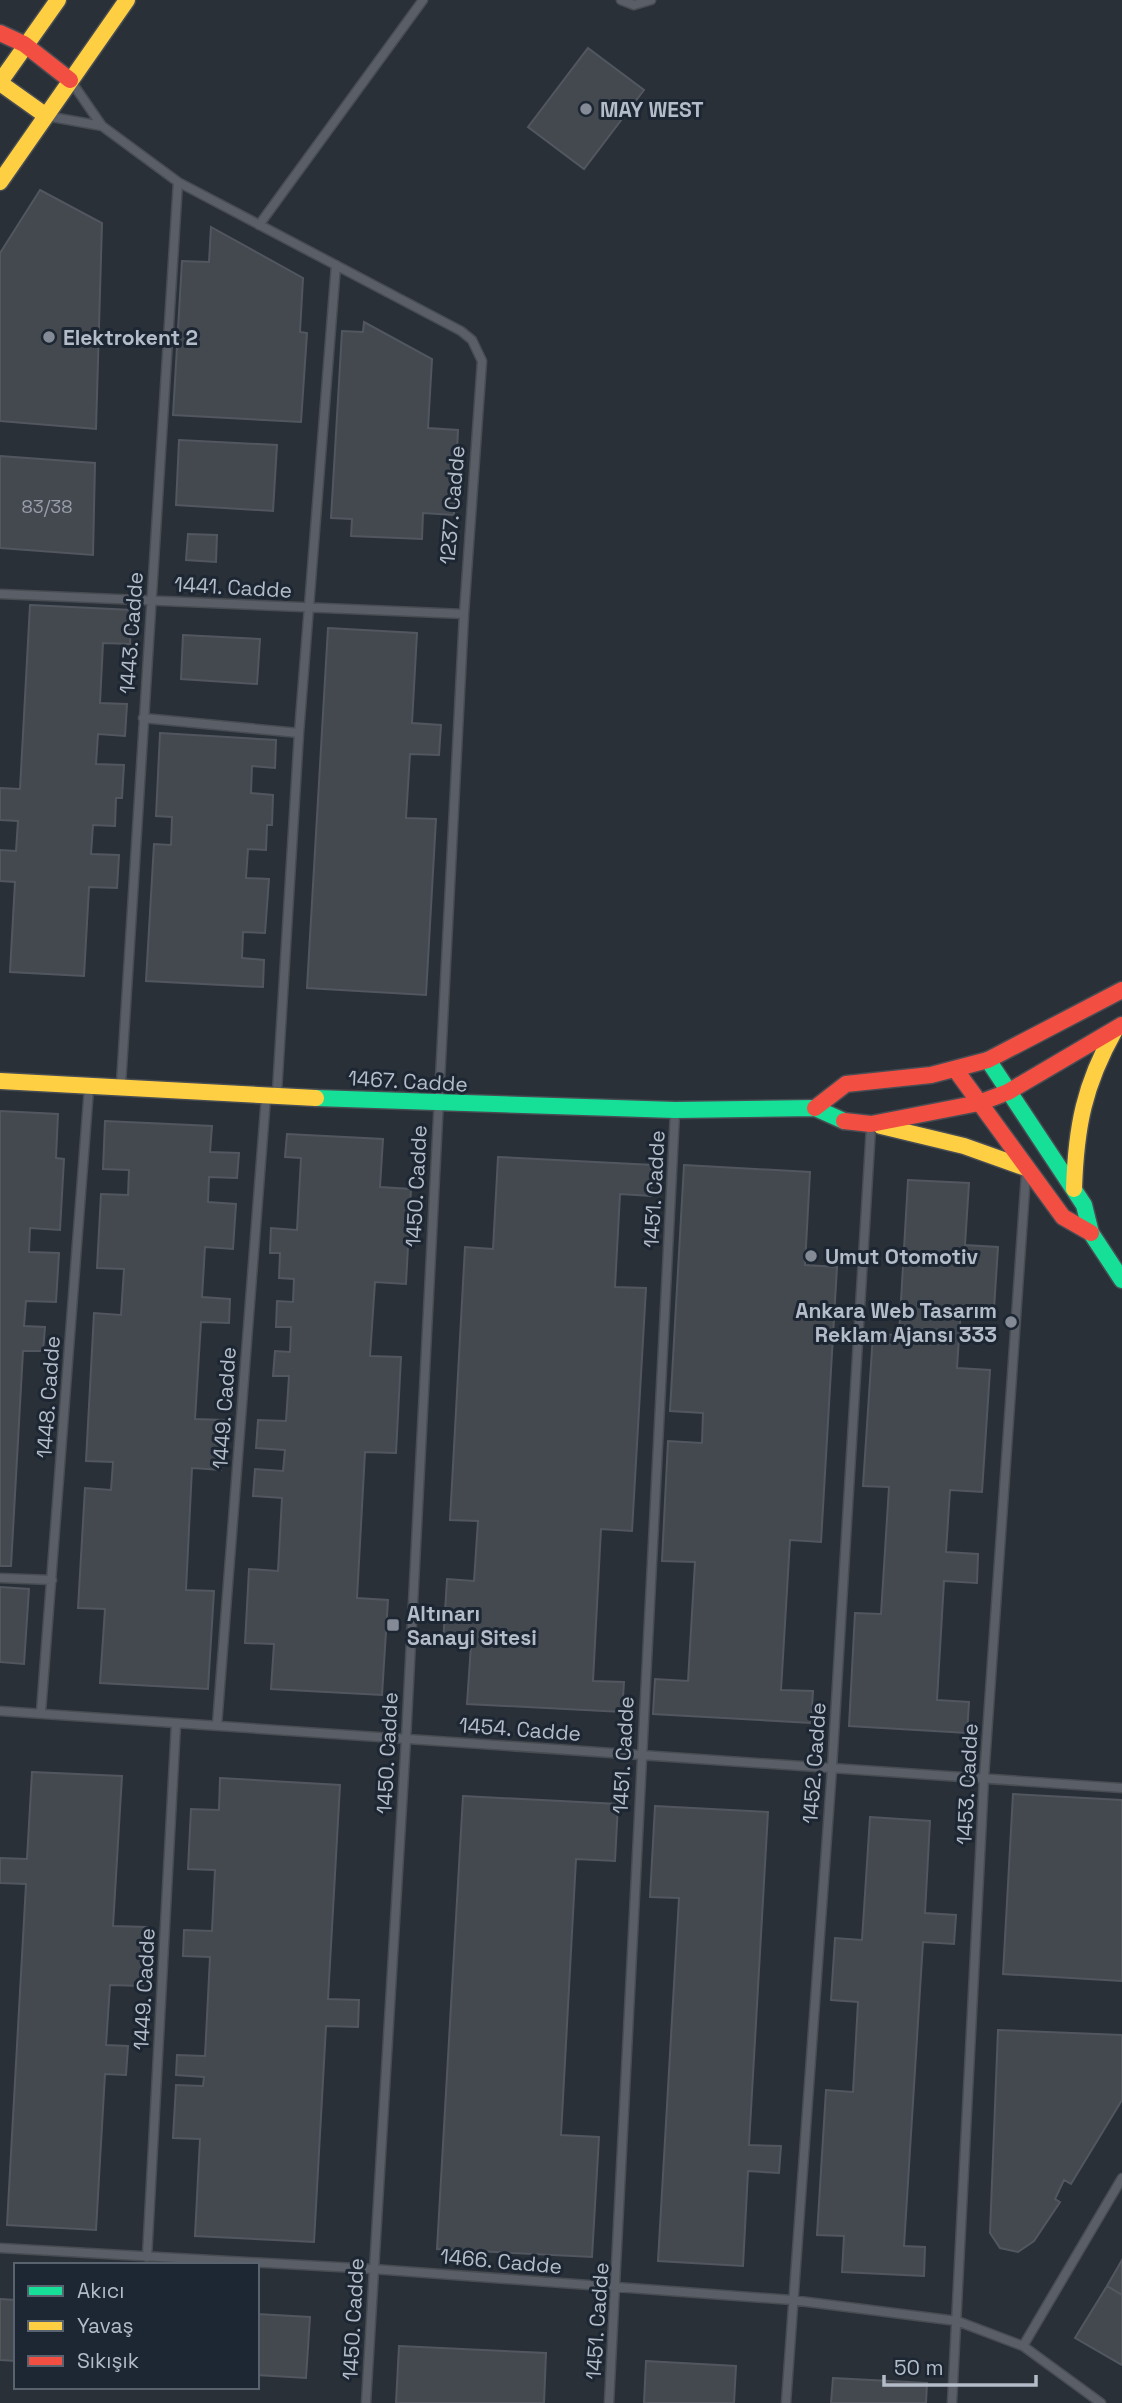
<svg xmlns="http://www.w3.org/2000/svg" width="1122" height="2403" font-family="'Space Grotesk',sans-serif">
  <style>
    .building { fill: #444950; stroke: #52575f; stroke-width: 2 }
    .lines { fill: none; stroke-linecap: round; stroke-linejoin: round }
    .lane-casing { stroke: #484c53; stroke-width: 11 }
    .fast-casing { stroke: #484c53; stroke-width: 19 }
    .slow-casing { stroke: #484c53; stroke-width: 19 }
    .jam-casing { stroke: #484c53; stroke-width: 19 }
    .lane { stroke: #5a5e66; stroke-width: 8 }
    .fast { stroke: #16e098; stroke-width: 16 }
    .slow { stroke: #ffcf43; stroke-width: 16 }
    .jam { stroke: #f24e42; stroke-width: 16 }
    .poi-dot { fill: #848b96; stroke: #1d2633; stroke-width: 2.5 }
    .labels { text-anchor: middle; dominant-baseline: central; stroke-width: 6; stroke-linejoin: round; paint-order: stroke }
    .number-label { font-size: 18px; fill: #989fab }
    .poi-label { font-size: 21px; font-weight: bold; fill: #b4bcc9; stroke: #1d2633; text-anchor: start }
    .street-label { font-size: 21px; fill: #b4bcc9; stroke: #1d2633 }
  </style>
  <rect width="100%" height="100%" fill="#2a3038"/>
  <path class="building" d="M588,48L644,90L584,169L528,127Z
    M40,190L102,223L96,429L0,421V253Z
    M211,227L303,278L300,332L307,333L301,422L173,415L182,261L209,262Z
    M364,322L432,359L428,428L458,430L454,515L423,513L422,539L351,536L352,519L331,518L342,331L363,332Z
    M179,440L277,445L273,511L176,505Z
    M0,456L95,463L93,555L0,548Z
    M188,534L217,535L216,562L186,560Z
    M30,605L132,610L130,644L103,643L100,703L127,704L125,736L98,734L96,764L124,765L122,798H116L115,826L93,825L91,854L119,855L117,888L89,887L84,976L10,972L15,882L0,881V850L16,851L18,821L0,820V788L20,789Z
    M328,628L417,633L412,723L441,725L439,755L410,754L406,818L436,819L426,995L307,988Z
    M183,635L260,639L257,684L181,679Z
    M160,733L276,740L275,768L252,766L251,793L273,795L272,825H267L266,850L248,849L246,878L269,879L265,933L243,932L242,958L264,960L263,987L146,981L154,844L171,845L172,817L156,816Z
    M0,1111L58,1114L56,1158L64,1159L60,1230L30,1228L29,1252L59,1253L56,1302L26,1301L24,1326L45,1327L43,1351H23L11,1566H0Z
    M105,1121L212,1126L210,1152L239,1153L237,1178L209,1177L208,1202L236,1204L233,1249L205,1247L202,1297L230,1299L229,1323L201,1322L195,1419L224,1420L221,1470L192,1468L186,1590L214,1591L208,1689L100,1683L105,1609L78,1608L85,1488L111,1490L113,1462L86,1461L94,1313L121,1315L124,1269L97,1268L101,1194L128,1195L129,1170L103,1169Z
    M287,1134L383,1139L380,1187L411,1189L406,1284L375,1282L370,1356L401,1357L396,1453L365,1452L357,1598L388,1600L382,1695L271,1689L274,1644L245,1643L249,1569L278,1571L282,1498L253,1496L255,1469L283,1471L285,1450L256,1448L258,1420L286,1421L289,1376H273L275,1351L290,1352L291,1327H276L277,1301L293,1302L294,1279L279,1278L280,1253H270L271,1228L297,1230L301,1158L285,1157Z
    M498,1157L653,1165L651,1196L620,1194L615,1287L646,1288L632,1531L601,1529L593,1681L624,1682L622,1712L467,1704L471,1645L443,1644L447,1579L474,1581L478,1521L450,1520L465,1247L493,1249Z
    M684,1165L810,1172L805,1265L837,1267L821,1542L790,1540L781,1690L813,1691L811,1723L653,1714L655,1679L688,1681L695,1562L662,1561L668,1441L702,1443L703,1413L670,1411Z
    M908,1180L969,1183L965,1245L998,1247L994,1309L961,1307L957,1368L990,1370L982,1492L950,1490L946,1552L978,1554L977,1583L944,1581L937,1700L969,1702L967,1733L849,1726L855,1613L881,1614L889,1487L863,1486L873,1334L899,1335Z
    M0,1587L29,1589L24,1664L0,1662Z
    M32,1772L122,1776L113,1926L147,1927L143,1986L110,1985L106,2045L128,2046L126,2075L105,2074L96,2230L7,2225L26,1884L0,1883V1858L27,1859Z
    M220,1778L340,1785L328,1999L359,2000L358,2027L326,2026L314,2242L195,2236L200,2139L173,2138L176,2085L203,2086L204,2077L176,2075L177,2055L205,2056L210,1957L183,1956L184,1930L212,1931L215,1870L188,1869L191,1809L219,1810Z
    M1013,1794L1122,1800V1981L1003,1974Z
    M463,1796L618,1804L615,1861L576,1859L561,2135L599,2137L592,2257L437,2249Z
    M655,1806L768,1812L749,2145L781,2146L779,2173L748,2171L743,2266L658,2261L679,1898L650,1897Z
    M870,1817L930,1821L925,1913L956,1915L954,1944L923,1942L904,2246L925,2247L924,2276L842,2272L844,2236L817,2235L826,2090L853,2092L858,2002L831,2000L835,1938L862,1940Z
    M998,2030L1122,2035V2100L1071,2184L1064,2180L1055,2199L1060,2202L1034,2241L1018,2252L1000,2248L990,2233Z
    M1122,2260V2295L1107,2286Z
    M1107,2286L1122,2295V2365L1075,2338Z
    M0,2299L16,2300V2361L0,2360Z
    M257,2314L310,2317L306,2378L257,2375Z
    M399,2346L546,2353L544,2403H396Z
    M646,2361L736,2366L734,2403H644Z
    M833,2378L927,2383L926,2403H831Z"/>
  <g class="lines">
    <g class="lane-casing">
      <path id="lane" d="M621,0L634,5L651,0
        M73,84L102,126L178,182L461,331L472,340L482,361L464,614L406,1739L366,2403
        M52,117L102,126
        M259,225L423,0
        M0,594L464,614
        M143,718L299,733
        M121,1084L178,182
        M277,1092L299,733L336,265
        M0,1578L52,1580
        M0,1711L1122,1788
        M41,1712L89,1088
        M217,1725L266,1097
        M0,2248L373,2269L792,2300L957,2321L1023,2346L1101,2403
        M147,2257L176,1724
        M1023,2346L1122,2178
        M609,2403L675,1113
        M786,2403L832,1768L871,1127
        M952,2403L984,1778L1026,1174"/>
    </g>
    <g class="fast-casing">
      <path id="fast" d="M988,1060L1084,1205L1091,1233L1122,1280
        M316,1098L675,1110L815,1108L844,1121"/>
    </g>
    <g class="slow-casing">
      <path id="slow" d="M0,82L58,0
        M0,83L45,115
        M0,182L127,0
        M0,1081L316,1098
        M881,1126L964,1146L1026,1168
        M1074,1189C1076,1127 1084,1085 1115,1030"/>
    </g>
    <g class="jam-casing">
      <path id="jam" d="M0,33L24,44L70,80
        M955,1069L1063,1217L1091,1233
        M815,1108L846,1084L931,1075L988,1060L1122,990
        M844,1121L871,1124L979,1103L1008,1092L1122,1025"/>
    </g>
    <use href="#lane" class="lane"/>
    <use href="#fast" class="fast"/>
    <use href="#slow" class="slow"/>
    <use href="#jam" class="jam"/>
  </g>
  <g class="poi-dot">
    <circle cx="586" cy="109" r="7"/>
    <circle cx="49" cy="337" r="7"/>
    <circle cx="811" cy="1256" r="7"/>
    <circle cx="1011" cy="1322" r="7"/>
    <rect x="386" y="1618" width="14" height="14" rx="3.5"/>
  </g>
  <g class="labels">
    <g class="number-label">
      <text x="47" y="506">83/38</text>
    </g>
    <g class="poi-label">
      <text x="600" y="109">MAY WEST</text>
      <text x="63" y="337">Elektrokent 2</text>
      <text x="825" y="1256">Umut Otomotiv</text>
      <text x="997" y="1310" text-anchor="end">Ankara Web Tasarım<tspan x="997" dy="24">Reklam Ajansı 333</tspan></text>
      <text x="407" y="1613">Altınarı<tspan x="407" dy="24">Sanayi Sitesi</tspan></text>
    </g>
    <g class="street-label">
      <text transform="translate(452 505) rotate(-85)">1237. Cadde</text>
      <text transform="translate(233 587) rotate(3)">1441. Cadde</text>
      <text transform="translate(131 633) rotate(-86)">1443. Cadde</text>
      <text transform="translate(408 1081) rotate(3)">1467. Cadde</text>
      <text transform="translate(416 1186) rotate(-87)">1450. Cadde</text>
      <text transform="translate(654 1189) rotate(-87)">1451. Cadde</text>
      <text transform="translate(48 1397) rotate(-86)">1448. Cadde</text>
      <text transform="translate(224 1408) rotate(-86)">1449. Cadde</text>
      <text transform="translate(520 1729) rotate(4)">1454. Cadde</text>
      <text transform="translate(387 1753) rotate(-87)">1450. Cadde</text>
      <text transform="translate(623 1755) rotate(-87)">1451. Cadde</text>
      <text transform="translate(814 1763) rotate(-86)">1452. Cadde</text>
      <text transform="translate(967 1784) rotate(-87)">1453. Cadde</text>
      <text transform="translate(144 1989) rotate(-87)">1449. Cadde</text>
      <text transform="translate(501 2261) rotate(5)">1466. Cadde</text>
      <text transform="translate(353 2319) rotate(-87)">1450. Cadde</text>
      <text transform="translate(597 2321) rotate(-86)">1451. Cadde</text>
    </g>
  </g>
  <rect x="14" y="2263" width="245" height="126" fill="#1d2633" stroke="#59626f" stroke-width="2"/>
  <rect x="28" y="2286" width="35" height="10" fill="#16e098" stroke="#59626f" stroke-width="2"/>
  <text x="77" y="2298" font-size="21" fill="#b4bcc9">Akıcı</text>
  <rect x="28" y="2321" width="35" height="10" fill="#ffcf43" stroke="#59626f" stroke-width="2"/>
  <text x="77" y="2333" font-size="21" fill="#b4bcc9">Yavaş</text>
  <rect x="28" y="2356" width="35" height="10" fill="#f24e42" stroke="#59626f" stroke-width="2"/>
  <text x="77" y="2368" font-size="21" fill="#b4bcc9">Sıkışık</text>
  <path d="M884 2375v10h152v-10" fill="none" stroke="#b4bcc9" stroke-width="3.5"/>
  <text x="894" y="2375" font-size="21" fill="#b4bcc9" stroke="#1d2633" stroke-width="5" paint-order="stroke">50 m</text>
</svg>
